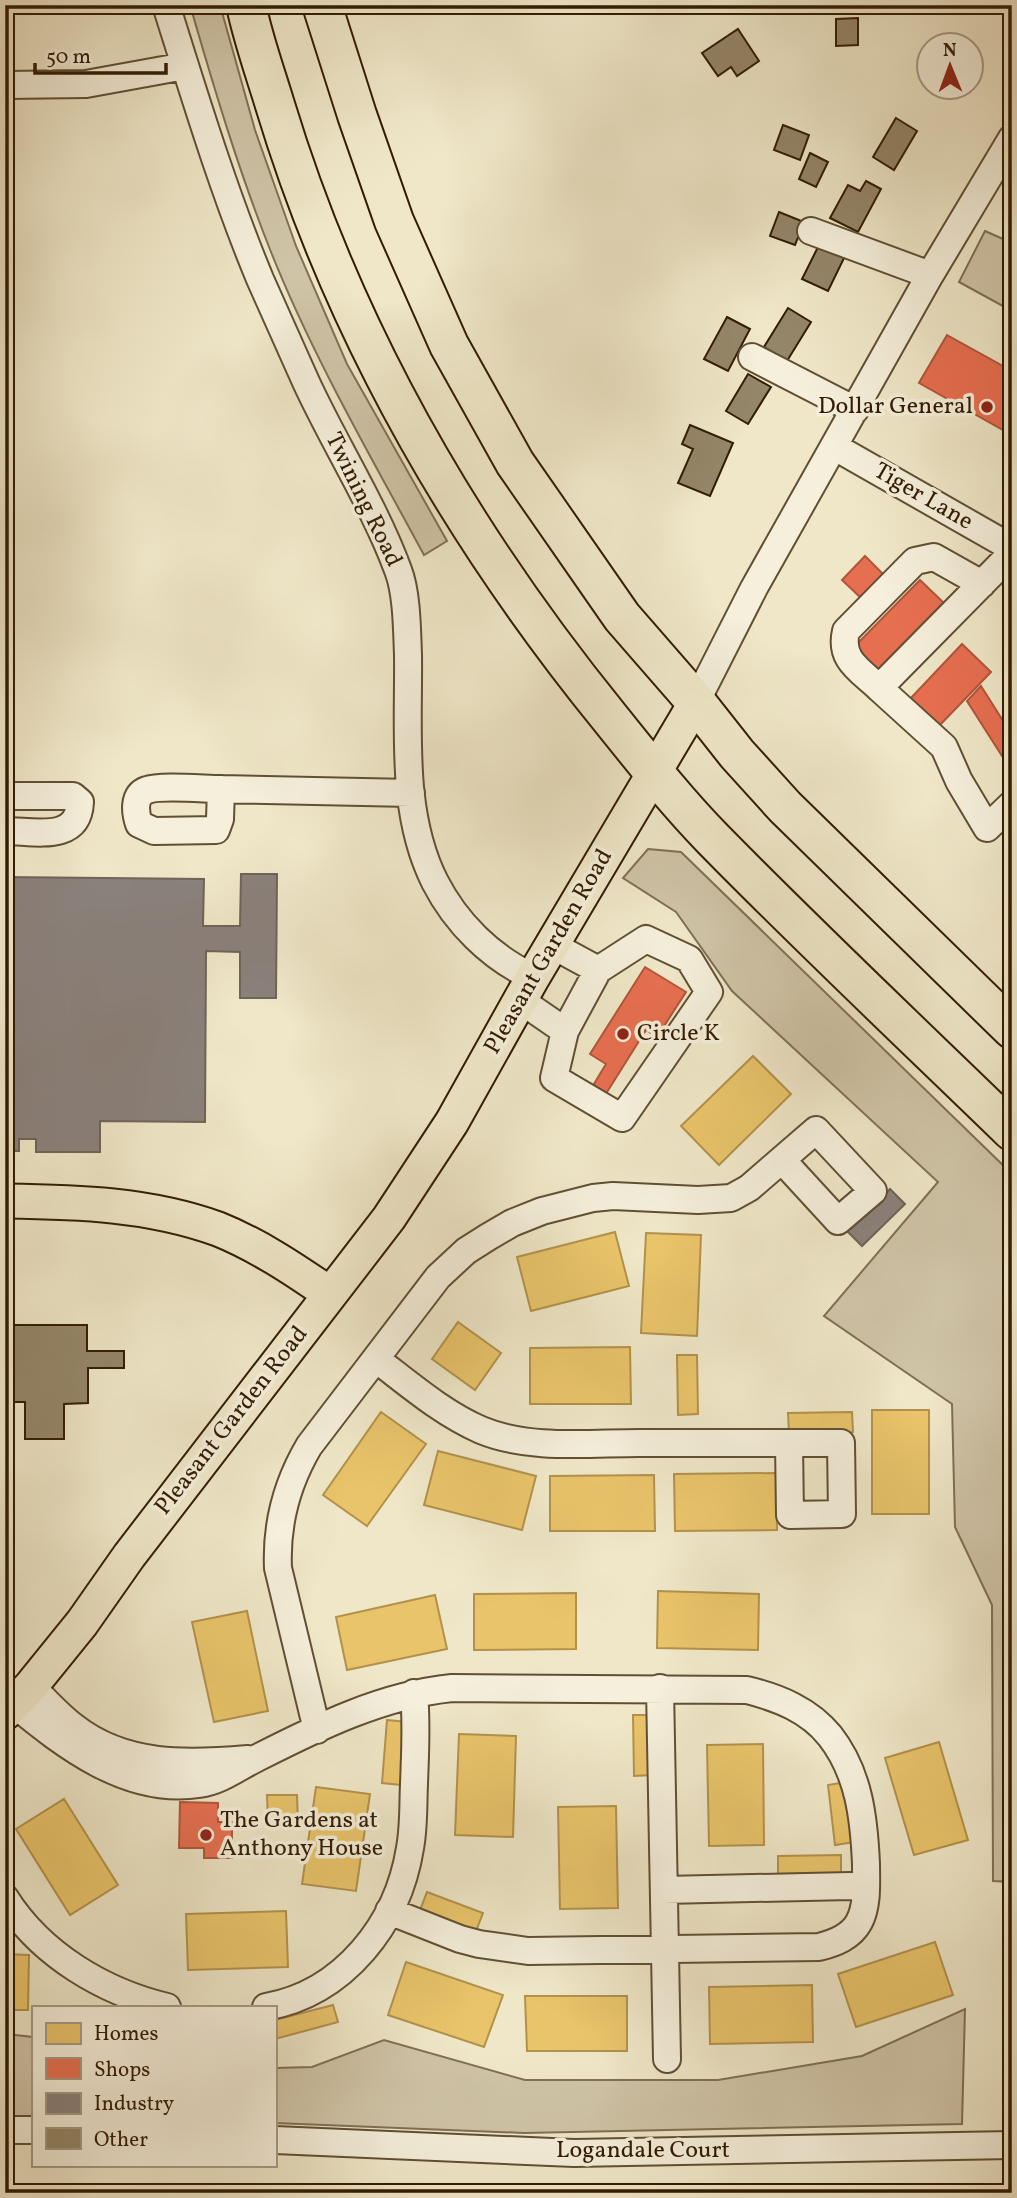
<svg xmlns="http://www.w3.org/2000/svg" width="1017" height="2198" font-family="Vollkorn,serif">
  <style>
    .green { fill: #cfc4a7; stroke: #807055; stroke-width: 2 }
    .homes { fill: #e9c46a; stroke: #b2924b; stroke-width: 2 }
    .shops { fill: #e76f51; stroke: #b1563a; stroke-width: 2 }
    .industry { fill: #8a817c; stroke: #706358; stroke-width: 2 }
    .building { fill: #948669; stroke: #321c03; stroke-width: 2 }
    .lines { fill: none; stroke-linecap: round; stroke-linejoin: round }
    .minor-casing { stroke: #614f34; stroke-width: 30 }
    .major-casing { stroke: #321c03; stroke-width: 37 }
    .highway-casing { stroke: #321c03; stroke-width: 42 }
    .minor { stroke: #f5efdb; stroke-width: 26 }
    .major { stroke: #efe7c8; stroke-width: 33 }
    .highway { stroke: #efe7c8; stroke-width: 38 }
    .poi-dot { fill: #8f2418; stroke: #f5efdb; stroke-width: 2.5 }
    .labels { text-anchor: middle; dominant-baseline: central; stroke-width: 7; stroke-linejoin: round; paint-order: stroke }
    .poi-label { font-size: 24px; fill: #321c03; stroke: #f5efdb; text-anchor: start }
    .street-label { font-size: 24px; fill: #321c03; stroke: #f5efdb }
  </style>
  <rect width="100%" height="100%" fill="#efe7c8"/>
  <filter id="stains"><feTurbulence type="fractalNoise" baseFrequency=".00286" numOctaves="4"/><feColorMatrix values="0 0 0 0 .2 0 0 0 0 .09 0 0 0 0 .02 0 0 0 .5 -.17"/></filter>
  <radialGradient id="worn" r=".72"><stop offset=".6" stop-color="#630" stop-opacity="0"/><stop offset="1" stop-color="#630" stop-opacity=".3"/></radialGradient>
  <path class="green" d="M190,5H220L255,130L296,246L347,364L447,541L424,555C370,455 313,357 271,252C239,172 214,88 190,5Z
    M985,231L1012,243V311L959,282Z
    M648,849L681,852L1012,1174V1882L993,1881L992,1605L955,1527L952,1404L824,1316L938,1182L732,991L676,912L623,878Z
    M965,2009L962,2124L524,2133L275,2123V2068L312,2067L384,2040L525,2080H718L862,2056Z
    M5,2034L33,2037V2117H5Z"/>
  <path class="homes" d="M753,1056L791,1094L719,1165L681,1126Z
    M615,1232L629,1286L531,1311L517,1257Z
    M646,1233L701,1235L697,1336L641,1333Z
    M458,1322L501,1353L475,1390L432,1359Z
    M630,1347L631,1404H530V1348Z
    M677,1355H697L698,1414L678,1415Z
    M872,1410H929V1514H872Z
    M381,1412L426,1444L367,1526L323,1495Z
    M852,1412L853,1432L789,1433L788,1413Z
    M438,1451L536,1476L522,1530L424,1505Z
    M776,1473L777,1530L675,1531L674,1474Z
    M654,1475L655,1531H550V1476Z
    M658,1591L759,1594L758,1650L657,1648Z
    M576,1593V1649L474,1650V1594Z
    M435,1595L447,1649L347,1670L336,1617Z
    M247,1611L268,1711L214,1722L192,1622Z
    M633,1715H652L653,1775L634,1776Z
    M387,1720L407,1722L401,1785L382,1783Z
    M459,1734L516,1736L513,1837L455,1835Z
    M939,1742L968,1840L914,1855L885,1758Z
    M763,1744L764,1845L709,1846L707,1745Z
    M847,1782L855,1842L835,1845L828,1785Z
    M316,1787L370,1794L356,1891L302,1884Z
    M267,1795H297L298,1825H268Z
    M64,1799L118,1885L70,1915L16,1829Z
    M616,1806L618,1908L560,1909L558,1807Z
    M841,1855V1873L778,1874V1856Z
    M427,1892L483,1913L476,1931L420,1910Z
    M286,1911L288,1967L188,1970L186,1914Z
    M935,1942L953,1995L856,2027L838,1974Z
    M5,1954L29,1955L28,2010H5Z
    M406,1962L503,1995L484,2047L388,2015Z
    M812,1985L813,2042L710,2044L709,1987Z
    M525,1996H627V2051H527Z
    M333,2005L338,2022L275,2039V2020Z"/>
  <path class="shops" d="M947,335L1012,371V431L1010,434L919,383Z
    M865,556L883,574L861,598L842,580Z
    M920,580L945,604L877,673L852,649Z
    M962,644L991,672L938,727L909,700Z
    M981,686L1012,735V746L1002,756L967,701Z
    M645,967L686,992L657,1037L646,1030L604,1097L591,1089L606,1064L590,1054Z
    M180,1802L218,1803V1822H232V1858H204V1848H179Z"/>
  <path class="industry" d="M241,874H277L276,998H240V952L206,951L205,1122L100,1121V1152H36V1139H19V1151H5V877L204,879L203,926H240Z
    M890,1189L905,1204L862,1246L847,1231Z"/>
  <path class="building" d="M858,18V45L836,46V19Z
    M738,29L759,61L737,76L731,67L718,76L702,53Z
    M922,56H930V81H923Z
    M896,118L917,131L894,170L873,157Z
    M783,125L809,135L800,160L774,150Z
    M810,153L828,162L816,187L799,179Z
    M866,181L881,189L858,232L830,218L848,185L860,191Z
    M779,212L804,222L795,245L770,236Z
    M821,241L846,254L828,291L802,279Z
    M788,308L811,322L787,361L764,347Z
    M727,317L750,329L728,371L704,359Z
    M748,374L771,387L748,424L726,411Z
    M690,425L733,443L710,496L678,483L693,449L682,444Z
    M5,1325H87V1351H124V1368H88V1403L64,1404V1439H25V1402H5Z"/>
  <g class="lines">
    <g class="minor-casing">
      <path id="minor" d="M166,5C195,97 223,190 260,279C275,313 291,348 306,382C335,445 374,505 398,570C407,593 407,630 408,655C409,729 400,813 435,882C456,923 491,958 533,977
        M5,85L86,84L185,66
        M811,231L930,275
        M752,357L855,410
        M835,447L1012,548
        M1012,553L879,688L944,747L959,781L987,828L1012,804
        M879,688C860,670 839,660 846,631L915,561L934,557L982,584
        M696,702L754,588L930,275L1012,138
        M221,789L220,819L216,830L154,831L139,824C135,812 133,795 147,790C160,785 205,789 221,789L411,793
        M5,796H73L80,802C78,843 35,831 5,831
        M520,1000L565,1031L554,1078L622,1118L709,992L689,959L646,939L598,970L552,945
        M565,1031L598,970
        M376,1359C409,1384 442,1413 481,1430C529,1450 588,1443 639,1443C706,1443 774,1443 841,1443L842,1514L790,1515L789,1443
        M31,1686C45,1700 58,1715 74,1727C125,1767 188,1764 248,1759
        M660,1688L667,2059
        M14,1704C65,1746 128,1795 199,1784C221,1781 238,1767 257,1758C318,1727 383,1695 452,1688L747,1690C779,1698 809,1710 830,1736C859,1773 864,1818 866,1864C866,1882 868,1905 859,1922C851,1937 835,1943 819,1947L528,1951L479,1944L460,1939L389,1911
        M317,1730L278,1568C276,1524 286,1485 309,1446L438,1277L466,1251L488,1237L512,1223L542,1211L593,1198L613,1196L698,1200L731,1198L749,1188L816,1130L873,1191L838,1221L782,1160
        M664,1890L850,1886L866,1888
        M5,1898C41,1955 104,1992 167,2007
        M266,2007C344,1993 398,1924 410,1848C414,1827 413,1805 414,1784C415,1753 417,1724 414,1693
        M5,2130H33
        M275,2140L574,2153L1012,2145"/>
    </g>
    <g class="major-casing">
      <path id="major" d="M5,1201C78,1202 149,1204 218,1229C258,1245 295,1270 330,1294
        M5,1713L31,1686L82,1623L129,1556L389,1218L452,1122L533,977L696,702"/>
    </g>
    <g class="highway-casing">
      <path id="highway" d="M246,5C253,39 265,72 275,105C343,330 462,536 610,718C643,759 676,801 713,839C811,939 912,1034 1012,1131
        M322,5L357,115L394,221L449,345L515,463L622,617L696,702L737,754L785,807L1012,1029"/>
    </g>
    <use href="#minor" class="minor"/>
    <use href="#major" class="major"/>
    <use href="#highway" class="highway"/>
  </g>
  <g class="poi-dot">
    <circle cx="987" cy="407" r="7"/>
    <circle cx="623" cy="1034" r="7"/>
    <circle cx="206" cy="1835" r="7"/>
  </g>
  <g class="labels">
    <g class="poi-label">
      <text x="973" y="407" text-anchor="end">Dollar General</text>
      <text x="637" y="1034">Circle K</text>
      <text x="220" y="1821">The Gardens at<tspan x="220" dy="28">Anthony House</tspan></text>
    </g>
    <g class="street-label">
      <text transform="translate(923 497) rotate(30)">Tiger Lane</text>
      <text transform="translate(363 500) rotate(64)">Twining Road</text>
      <text transform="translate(549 952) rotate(-60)">Pleasant Garden Road</text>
      <text transform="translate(232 1421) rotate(-52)">Pleasant Garden Road</text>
      <text x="643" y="2151">Logandale Court</text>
    </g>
  </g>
  <rect width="1017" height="2198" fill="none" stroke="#efe7c8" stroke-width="28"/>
  <rect x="7" y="7" width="1003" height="2184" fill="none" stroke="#321c03" stroke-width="3.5"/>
  <rect x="14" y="14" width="989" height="2170" fill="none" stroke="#321c03" stroke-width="2"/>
  <rect x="32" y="2006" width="245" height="161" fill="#f5efdb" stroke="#a79b85" stroke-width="2"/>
  <rect x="46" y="2023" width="35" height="21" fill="#e9c46a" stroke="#a79b85" stroke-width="2"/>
  <text x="94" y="2040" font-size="21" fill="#321c03">Homes</text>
  <rect x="46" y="2058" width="35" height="21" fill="#e76f51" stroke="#a79b85" stroke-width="2"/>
  <text x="94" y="2076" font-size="21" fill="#321c03">Shops</text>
  <rect x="46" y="2093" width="35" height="21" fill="#8a817c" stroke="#a79b85" stroke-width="2"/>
  <text x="94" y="2110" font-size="21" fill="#321c03">Industry</text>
  <rect x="46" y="2128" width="35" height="21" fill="#948669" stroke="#a79b85" stroke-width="2"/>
  <text x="94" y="2146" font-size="21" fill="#321c03">Other</text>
  <g transform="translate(950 66) rotate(359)"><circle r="33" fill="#f5efdb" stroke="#a79b85" stroke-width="2"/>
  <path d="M0-5L12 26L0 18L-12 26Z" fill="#8f2418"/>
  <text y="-10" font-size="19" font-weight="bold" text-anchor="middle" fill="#321c03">N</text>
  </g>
  <path d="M35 63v10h131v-10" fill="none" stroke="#321c03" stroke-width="3.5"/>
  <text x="46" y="63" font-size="21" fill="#321c03" stroke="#f5efdb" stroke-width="5" paint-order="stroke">50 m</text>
  <rect width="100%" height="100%" filter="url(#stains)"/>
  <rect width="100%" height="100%" fill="url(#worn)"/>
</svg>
